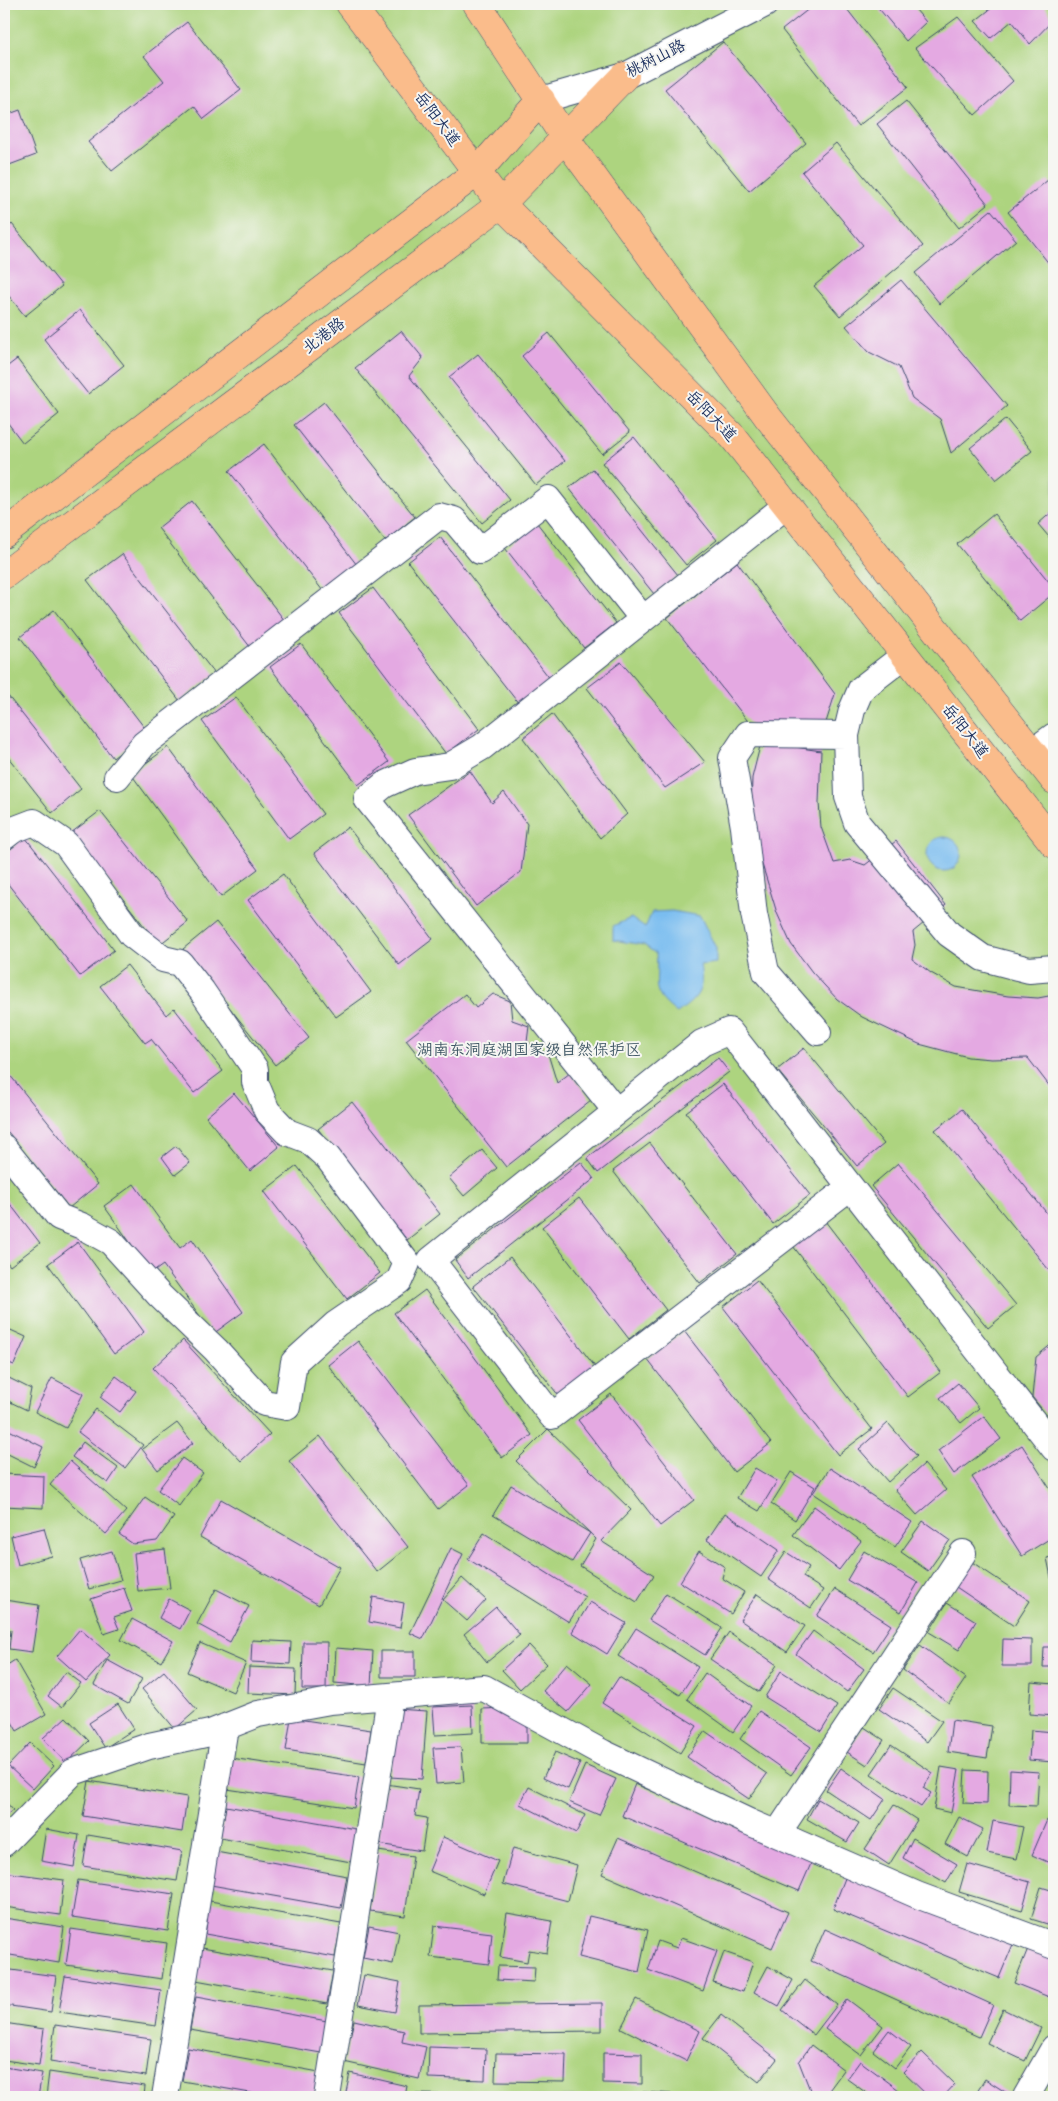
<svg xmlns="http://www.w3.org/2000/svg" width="1058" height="2101" font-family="Mynerve,'LXGW WenKai TC',sans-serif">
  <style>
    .green { fill: #add47f; stroke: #64826e }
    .water { fill: #7abdf0; stroke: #4a76a7 }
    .building { fill: #e4a9e2 }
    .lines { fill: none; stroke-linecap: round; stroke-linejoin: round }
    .minor-casing { stroke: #3a4a6c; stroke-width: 28 }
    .major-casing { stroke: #3a4a6c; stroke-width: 29 }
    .minor { stroke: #fff; stroke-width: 26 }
    .major { stroke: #fabc8b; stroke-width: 28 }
    .labels { text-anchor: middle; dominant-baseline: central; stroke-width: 4; stroke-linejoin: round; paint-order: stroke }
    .street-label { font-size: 16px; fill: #1b2f5e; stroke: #f6f6f2 }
    .park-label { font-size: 16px; fill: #405866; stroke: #f6f6f2 }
  </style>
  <rect width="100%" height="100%" fill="#f6f6f2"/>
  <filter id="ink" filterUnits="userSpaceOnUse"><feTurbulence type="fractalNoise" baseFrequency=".02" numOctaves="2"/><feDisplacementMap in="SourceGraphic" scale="10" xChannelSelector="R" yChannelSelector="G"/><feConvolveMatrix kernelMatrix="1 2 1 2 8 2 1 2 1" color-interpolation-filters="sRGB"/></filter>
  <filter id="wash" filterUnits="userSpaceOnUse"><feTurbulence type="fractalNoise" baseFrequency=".0096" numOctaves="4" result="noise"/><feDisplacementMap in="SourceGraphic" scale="20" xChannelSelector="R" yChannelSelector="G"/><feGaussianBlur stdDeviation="1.12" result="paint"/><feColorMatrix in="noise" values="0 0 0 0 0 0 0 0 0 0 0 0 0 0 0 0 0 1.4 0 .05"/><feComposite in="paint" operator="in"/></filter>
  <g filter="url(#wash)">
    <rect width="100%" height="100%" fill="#ebe0be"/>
    <path class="green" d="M4,4H1054V2097H4Z"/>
    <path class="water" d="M927 854a17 17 0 1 1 34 0a17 17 0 1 1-34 0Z
      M672,911L700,916L716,948V963L700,965C705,992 697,998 677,1013C647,990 660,986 656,954L644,945L613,940V926L631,918L645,928L652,912Z"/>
    <g id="blocks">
      <path class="building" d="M815,4H843L908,87L858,126L782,30Z
        M875,4H911L926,22L906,41Z
        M997,4H1043L1054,19L1030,44L1012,21L991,38L975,21Z
        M958,17L1013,81L975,115L915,48Z
        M187,22L241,90L204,119L194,106L112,171L88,142L164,81L144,56Z
        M723,42L806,143L749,191L665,89Z
        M906,101L988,204L959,228L877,124Z
        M20,110L36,155L4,167V116Z
        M836,143L923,246L840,316L814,286L863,245L802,172Z
        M1048,180L1054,188V270L1008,212Z
        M991,210L1016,240L940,304L915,273Z
        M12,224L62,286L25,316L4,290V231Z
        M901,280L1007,406L951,453L940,419L912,398L899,367L869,352L846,326Z
        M80,310L124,365L88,394L44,339Z
        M401,331L423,358L409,376L510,500L482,523L355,368Z
        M549,333L630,432L602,454L522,356Z
        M478,354L565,461L536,485L449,377Z
        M17,359L59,414L23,443L4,418V369Z
        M324,402L415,517L385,541L294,425Z
        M1006,419L1032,451L996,480L970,448Z
        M634,437L717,540L686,565L602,463Z
        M264,444L357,565L323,591L229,471Z
        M593,469L678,575L654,594L569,488Z
        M192,501L285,621L251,648L158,528Z
        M1054,510V543L1038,524Z
        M994,514L1054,588V593L1020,621L957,544Z
        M537,523L616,623L584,648L505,548Z
        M440,537L551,680L519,704L408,562Z
        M122,554L215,674L180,701L87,580Z
        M737,562L835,694L823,732L751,725L667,618Z
        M373,588L479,729L446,754L339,613Z
        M54,610L147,731L113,758L20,637Z
        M301,644L389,762L358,785L270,667Z
        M621,662L705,762L665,788L587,688Z
        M4,691L81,789L52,813L4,752Z
        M236,697L323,814L289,839L202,721Z
        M552,714L627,814L600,838L523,738Z
        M761,742L821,751L819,803L821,827L834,863L850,860L865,865L896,841L946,905L913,932L915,945L912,959L931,973L956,987L1008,996L1038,998L1054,995V1092L1028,1058L991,1059L968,1057L919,1044L862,1017L837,999L812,972L791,944L777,913L757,848L751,814L752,778Z
        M168,747L258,869L221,897L131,774Z
        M470,771L492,803L504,792L527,824L521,872L476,906L408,815Z
        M100,811L188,922L159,945L71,833Z
        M348,827L433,939L399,965L314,853Z
        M25,837L114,950L80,976L4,879V854Z
        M283,874L371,992L336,1017L248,900Z
        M216,922L309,1038L275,1065L183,949Z
        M127,965L166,1015L174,1008L223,1071L194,1093L151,1039L145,1043L100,986Z
        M465,994L476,1008L493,994L510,1001L512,1020L529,1026L527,1042L548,1054L557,1083L570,1073L591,1100L506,1167L406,1040Z
        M804,1048L884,1144L857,1166L777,1070Z
        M718,1058L729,1072L598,1173L587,1158Z
        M9,1074L98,1184L69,1208L4,1127V1078Z
        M723,1084L810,1195L773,1224L686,1112Z
        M234,1093L279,1147L250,1171L206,1117Z
        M352,1102L440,1214L407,1240L318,1129Z
        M962,1109L1054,1222L1053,1275L935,1130Z
        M650,1143L737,1254L700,1283L613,1171Z
        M176,1146L190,1163L175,1175L162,1157Z
        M482,1150L497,1168L464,1196L449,1178Z
        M581,1162L594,1179L468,1278L455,1260Z
        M898,1163L1016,1305L988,1328L871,1186Z
        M297,1166L380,1273L347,1299L264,1191Z
        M134,1184L180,1248L192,1239L243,1312L213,1334L163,1265L152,1273L104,1206Z
        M4,1196L40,1243L10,1266L4,1258Z
        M579,1198L666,1310L629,1339L542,1227Z
        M825,1221L941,1372L908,1397L793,1246Z
        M78,1242L144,1332L114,1354L48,1264Z
        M510,1257L596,1368L559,1396L473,1286Z
        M757,1280L872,1429L838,1455L723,1307Z
        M425,1290L532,1435L502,1458L394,1313Z
        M4,1327L26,1337L14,1365L4,1361Z
        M684,1331L771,1443L734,1472L647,1359Z
        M183,1340L270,1434L241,1461L153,1368Z
        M358,1341L469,1485L438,1509L328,1365Z
        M1054,1342V1424L1032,1397L1036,1357Z
        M116,1376L136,1391L120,1412L100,1397Z
        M9,1378L31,1389L27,1410L4,1399V1388Z
        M52,1378L83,1394L66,1428L35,1412Z
        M958,1383L979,1408L961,1423L940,1398Z
        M611,1394L694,1500L660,1526L578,1420Z
        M96,1409L143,1445L125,1468L78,1432Z
        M984,1416L1001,1439L954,1474L938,1451Z
        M177,1423L193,1443L158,1470L142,1449Z
        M888,1423L917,1456L888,1482L859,1449Z
        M5,1428L43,1447L34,1467L4,1452Z
        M548,1429L631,1510L601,1541L654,1575L637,1602L580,1566L596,1539L516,1461Z
        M320,1436L408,1547L377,1572L289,1461Z
        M83,1442L118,1468L108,1483L72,1457Z
        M1022,1445L1054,1495V1536L1022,1556L972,1477Z
        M182,1458L203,1473L179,1506L158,1490Z
        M70,1461L126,1511L106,1534L50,1485Z
        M924,1464L946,1490L917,1515L895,1490Z
        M755,1468L777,1481L759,1511L737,1498Z
        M830,1468L912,1522L895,1547L813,1493Z
        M791,1472L815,1487L795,1520L771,1504Z
        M4,1474L44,1476L43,1508L4,1506Z
        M511,1485L590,1533L572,1562L493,1515Z
        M145,1497L174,1517L157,1541L133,1544L119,1534Z
        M221,1499L340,1567L319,1605L200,1537Z
        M814,1506L861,1541L839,1570L793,1535Z
        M725,1513L779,1550L761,1577L707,1540Z
        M923,1521L950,1540L928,1571L901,1552Z
        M44,1528L52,1556L18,1565L11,1536Z
        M484,1533L585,1597L569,1622L468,1559Z
        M451,1548L463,1554L423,1639L410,1633Z
        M165,1549L170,1588L138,1591L134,1553Z
        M112,1551L121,1580L89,1589L80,1560Z
        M699,1551L725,1567L722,1578L744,1592L731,1614L680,1582Z
        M864,1551L918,1583L901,1612L847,1580Z
        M786,1552L809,1567L803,1577L823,1590L811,1608L768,1579Z
        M1054,1556V1587H1053L1047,1558Z
        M972,1562L1030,1601L1014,1626L956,1587Z
        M462,1578L486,1600L467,1621L443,1600Z
        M124,1588L132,1611L114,1617L119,1629L104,1634L91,1599Z
        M216,1589L249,1606L230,1642L197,1624Z
        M835,1589L891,1625L873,1652L817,1616Z
        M666,1593L722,1628L705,1655L649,1620Z
        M757,1594L805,1626L787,1652L740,1620Z
        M373,1597L404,1603L400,1628L369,1622Z
        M169,1599L190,1610L180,1629L159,1618Z
        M4,1600L39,1605L32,1652L9,1649L11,1630L4,1629Z
        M590,1602L626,1623L607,1654L572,1632Z
        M947,1603L976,1621L959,1650L929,1632Z
        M496,1607L520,1635L487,1662L464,1634Z
        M132,1619L173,1641L161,1662L121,1640Z
        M636,1628L698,1667L680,1695L618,1656Z
        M80,1629L110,1655L86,1682L57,1656Z
        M813,1631L864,1669L847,1692L796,1654Z
        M729,1632L777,1665L759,1692L710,1659Z
        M1003,1639L1032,1640V1666H1002Z
        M252,1640L291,1642L290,1664L251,1662Z
        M303,1642H327L326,1689H302Z
        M200,1643L246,1663L233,1692L187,1672Z
        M529,1645L547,1664L520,1689L502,1670Z
        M920,1645L966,1678L949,1703L903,1670Z
        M1044,1647H1054V1667H1043Z
        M336,1648L373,1651L371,1686L334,1683Z
        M381,1651H415V1677H381Z
        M15,1660L46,1714L17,1731L4,1708V1667Z
        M107,1660L142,1679L128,1704L94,1685Z
        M567,1663L592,1684L568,1712L543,1691Z
        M249,1667L296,1669L295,1695L248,1693Z
        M164,1671L197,1710L175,1729L142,1689Z
        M781,1671L837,1706L821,1732L765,1697Z
        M66,1672L81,1683L62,1707L48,1696Z
        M705,1673L751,1706L733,1732L687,1699Z
        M619,1677L697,1726L680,1753L602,1703Z
        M1031,1682L1054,1684V1716L1029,1714Z
        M893,1688L942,1721L927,1742L879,1709Z
        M118,1704L134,1729L105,1748L89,1723Z
        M472,1705L473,1733L435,1735L433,1707Z
        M506,1708L527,1721V1743H482V1709Z
        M395,1709L427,1711L422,1779L390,1777Z
        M759,1711L811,1747L791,1775L740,1739Z
        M66,1717L89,1741L66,1763L43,1738Z
        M291,1718L371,1730L366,1763L286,1750Z
        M952,1720L992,1726L987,1758L948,1752Z
        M864,1727L884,1740L867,1765L847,1752Z
        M1031,1730L1054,1732L1053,1762L1029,1760Z
        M705,1731L767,1774L749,1799L687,1757Z
        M30,1743L54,1766L33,1789L8,1766Z
        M891,1745L933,1773L923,1788L931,1793L921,1807L871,1774Z
        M461,1747L464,1782L436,1784L433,1748Z
        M555,1752L580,1763L568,1789L543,1778Z
        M231,1758L359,1777L354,1808L227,1789Z
        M585,1765L616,1779L599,1815L569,1802Z
        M941,1767L959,1770L951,1813L934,1809Z
        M841,1768L885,1799L871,1820L826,1790Z
        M965,1770L988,1771L987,1804L963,1803Z
        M1010,1770L1039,1772L1037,1806L1009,1805Z
        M89,1781L187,1797L182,1832L83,1816Z
        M386,1784L419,1789L415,1816L427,1818L422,1851L378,1844Z
        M635,1784L813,1859L799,1891L622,1816Z
        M529,1787L585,1815L576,1833L520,1804Z
        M818,1799L859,1823L847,1842L807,1819Z
        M4,1800L13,1810L4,1817Z
        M894,1805L917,1820L889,1865L865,1849Z
        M226,1806L356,1829L351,1862L220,1838Z
        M959,1817L983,1829L968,1857L945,1844Z
        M1047,1820L1054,1823V1865L1032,1855Z
        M993,1821L1023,1827L1016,1859L987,1853Z
        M46,1829L79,1835L74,1867L41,1861Z
        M88,1835L182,1851L177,1881L83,1866Z
        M443,1837L498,1861L484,1894L429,1871Z
        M618,1838L788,1912L772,1948L602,1874Z
        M913,1838L957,1864L946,1883L903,1858Z
        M513,1848L577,1865L568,1901L503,1884Z
        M378,1851L413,1856L405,1916L370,1911Z
        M216,1852L347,1876L341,1908L211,1885Z
        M967,1864L1030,1882L1022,1911L959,1892Z
        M4,1872L64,1880L60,1915L4,1907Z
        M847,1873L1014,1942L999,1978L833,1909Z
        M78,1880L174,1894L168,1931L72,1917Z
        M1041,1887L1054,1891V1926L1031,1919Z
        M210,1901L341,1924L335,1957L205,1934Z
        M507,1913L552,1921L547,1953L529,1950L527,1962L500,1957Z
        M589,1916L648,1930L639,1972L579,1957Z
        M4,1918L64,1927L59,1963L4,1954Z
        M369,1926L399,1932L393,1964L363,1958Z
        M434,1926L492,1933L489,1964L430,1957Z
        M71,1929L167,1943L162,1979L66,1965Z
        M825,1929L993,2005L979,2037L811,1961Z
        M681,1938L717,1951L703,1991L648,1970L658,1941L677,1948Z
        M1029,1946L1054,1956V1999L1014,1983Z
        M202,1948L333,1971L327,2004L196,1980Z
        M724,1952L753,1962L743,1992L713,1982Z
        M498,1966L535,1967L534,1982L497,1980Z
        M768,1966L793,1980L779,2006L754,1992Z
        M4,1969L56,1976L51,2012L4,2005Z
        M364,1975L400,1982L395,2012L358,2005Z
        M65,1976L161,1990L156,2026L59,2012Z
        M805,1980L837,2005L814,2035L782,2010Z
        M196,1997L327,2021L321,2053L190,2030Z
        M636,1999L700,2031L686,2061L621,2028Z
        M847,1999L883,2026L861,2055L825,2029Z
        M602,2003V2031L419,2033V2005Z
        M1003,2009L1041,2028L1025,2061L987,2043Z
        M721,2015L777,2059L759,2082L703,2038Z
        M354,2020L404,2031L402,2042L426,2047L419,2079L344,2062Z
        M4,2023L44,2029L39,2065L4,2060Z
        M55,2025L151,2039L146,2076L50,2061Z
        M889,2030L911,2047L895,2068L873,2051Z
        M811,2045L844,2070L824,2097H815L812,2095L799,2062Z
        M429,2047L486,2049L485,2080L428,2078Z
        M188,2048L319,2072L314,2097H273L182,2081Z
        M922,2052L955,2084L943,2097H929L903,2072Z
        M496,2053L566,2054L565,2082L495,2081Z
        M603,2053L642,2054V2084L603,2083Z
        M860,2061L899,2090L894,2097H872L847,2079Z
        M4,2067L42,2073L38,2097H4Z
        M49,2072L145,2086L144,2097H46Z
        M350,2073L407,2086L405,2097H345Z
        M985,2079L1010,2095L1008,2097H974Z
        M643,2092L707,2096V2097H643Z
        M415,2094L485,2095V2097H415Z"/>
    </g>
  </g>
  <g filter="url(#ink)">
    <use href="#blocks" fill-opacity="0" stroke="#3a4a6c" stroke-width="1"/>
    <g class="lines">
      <g class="minor-casing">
        <path id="minor" d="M541,100L625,76L765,4
          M846,735L848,797L857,823L949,934L983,958L1029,970L1054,968
          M1032,752L1054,736
          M117,777L144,744L439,516L454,520L480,551L548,499L643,619
          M4,837L13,830L34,822L66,844L132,935L163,959L180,963L202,991L255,1069V1082L267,1111L287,1132L308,1140L328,1158L407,1263L399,1281L336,1324L294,1362L287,1407L264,1403L216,1350L160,1296L111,1242L82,1226L59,1217L4,1148
          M818,1032L766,972L754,914L744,827L732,758L748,734L846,735L852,710L861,689L905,655
          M616,1111L367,799L384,785L415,771L450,766L482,747L787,505
          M849,1188L552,1416L431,1260L702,1043L729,1031L1054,1448
          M777,1834L963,1553
          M4,1843L73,1772L149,1746L210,1733L258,1714L330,1701L484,1688L603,1753L749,1822L917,1895L1054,1946
          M165,2097L225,1727
          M327,2097L390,1697
          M1026,2097L1054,2048"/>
      </g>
      <g class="major-casing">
        <path id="major" d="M350,4L501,204L733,437L1054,844
          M477,4L565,138L767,416L1054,780
          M4,534L477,172L541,100
          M4,575L501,204L625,76"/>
      </g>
      <use href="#minor" class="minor"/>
      <use href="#major" class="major"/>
    </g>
  </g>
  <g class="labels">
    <g class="street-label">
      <text transform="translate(656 59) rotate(-27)">桃树山路</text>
      <text transform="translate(437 119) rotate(53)">岳阳大道</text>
      <text transform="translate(324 336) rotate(-37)">北港路</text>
      <text transform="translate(711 416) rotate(46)">岳阳大道</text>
      <text transform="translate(965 731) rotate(52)">岳阳大道</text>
    </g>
    <g class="park-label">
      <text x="529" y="1050">湖南东洞庭湖国家级自然保护区</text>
    </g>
  </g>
  <rect width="1058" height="2101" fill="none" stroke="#f6f6f2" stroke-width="20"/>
</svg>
